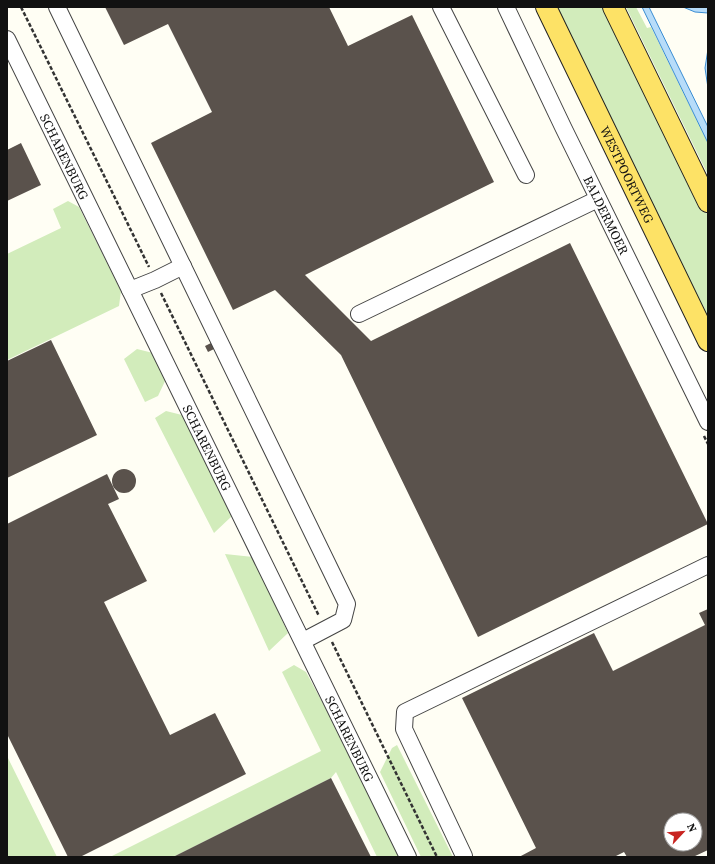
<svg xmlns="http://www.w3.org/2000/svg" width="715" height="864" font-family="'Source Serif 4',serif">
  <style>
    .green { fill: #d2ecbb }
    .water { fill: #b7dcf9; stroke: #3a8dd3 }
    .building { fill: #5a524c; fill-rule: evenodd }
    .lines { fill: none; stroke-linecap: round; stroke-linejoin: round }
    .minor-casing { stroke: #444; stroke-width: 18 }
    .major-casing { stroke: #222; stroke-width: 22 }
    .path { stroke: #333; stroke-width: 2.5; stroke-dasharray: 4 2; stroke-linecap: butt }
    .minor { stroke: #fff; stroke-width: 16 }
    .major { stroke: #fde266; stroke-width: 20 }
    .labels { text-anchor: middle; dominant-baseline: central; stroke-width: 4; stroke-linejoin: round; paint-order: stroke }
    .street-label { font-size: 13px; fill: #111; stroke: #fff }
  </style>
  <rect width="100%" height="100%" fill="#fffef4"/>
  <path class="green" d="M555,7H606L708,216V321Z
    M626,7H636L647,28L651,27L708,143V175Z
    M68,201L79,207L121,291L119,306L7,360V254L61,228L53,209Z
    M137,349L153,353L166,379L158,396L145,402L124,359Z
    M166,411L182,415L232,516L214,533L155,418Z
    M225,554L253,557L288,633L269,651Z
    M294,665L306,672L349,752L399,857H377L336,772L331,778L173,857H110L321,751L282,672Z
    M397,745L453,857H421L380,772L392,748Z
    M7,756L57,857H7Z"/>
  <path class="water" d="M642,7H649L708,127V143Z
    M683,7H708V13L695,12Z
    M708,49V88L705,68Z"/>
  <path class="building" d="M105,7H329L348,46L412,15L494,182L305,275L371,341L570,243L708,524L478,637L341,355L275,290L233,310L151,143L212,112L168,24L124,45Z
    M21,143L41,185L7,201V150Z
    M51,340L97,435L7,478V361Z
    M211,343L214,349L208,352L205,346Z
    M112 481a12 12 0 1 1 24 0a12 12 0 1 1-24 0Z
    M107,474L119,499L108,504L147,581L104,602L170,735L215,713L246,774L80,857H68L7,734V524Z
    M708,609V850L693,857H627L624,852L614,857H519L536,848L462,698L594,633L613,671L705,625L699,613ZM671,820H695V844H671Z
    M331,778L371,857H173Z"/>
  <g class="lines">
    <g class="minor-casing">
      <g id="minor">
        <path d="M57,7L347,604L343,620L303,641"/>
        <path d="M441,7L526,175"/>
        <path id="s1" d="M506,7L563,127L708,422"/>
        <path id="s2" d="M7,39L408,857"/>
        <path d="M130,290L155,280L183,266"/>
        <path d="M359,314L598,199"/>
        <path d="M464,856L404,729L405,712L708,565"/>
      </g>
    </g>
    <g class="major-casing">
      <g id="major">
        <path id="s3" d="M546,7L708,341"/>
        <path d="M613,7L708,202"/>
      </g>
    </g>
    <path class="path" d="M21,7L149,267
      M161,293L319,616
      M704,436L708,444
      M332,642L437,857"/>
    <use href="#minor" class="minor"/>
    <use href="#major" class="major"/>
  </g>
  <g class="labels">
    <g class="street-label">
      <text stroke="none"><textPath href="#s2" startOffset="131">SCHARENBURG</textPath></text>
      <text stroke="none"><textPath href="#s3" startOffset="186">WESTPOORTWEG</textPath></text>
      <text stroke="none"><textPath href="#s1" startOffset="231">BALDERMOER</textPath></text>
      <text stroke="none"><textPath href="#s2" startOffset="455">SCHARENBURG</textPath></text>
      <text stroke="none"><textPath href="#s2" startOffset="779">SCHARENBURG</textPath></text>
    </g>
  </g>
  <rect width="715" height="864" fill="none" stroke="#111111" stroke-width="16"/>
  <g transform="translate(683 832) rotate(64)"><circle r="19" fill="#ffffff" stroke="#a0a0a0"/>
  <path d="M0-3L7 15L0 10L-7 15Z" fill="#c82421"/>
  <text y="-6" font-size="11" font-weight="bold" text-anchor="middle" fill="#111111">N</text>
  </g>
</svg>
